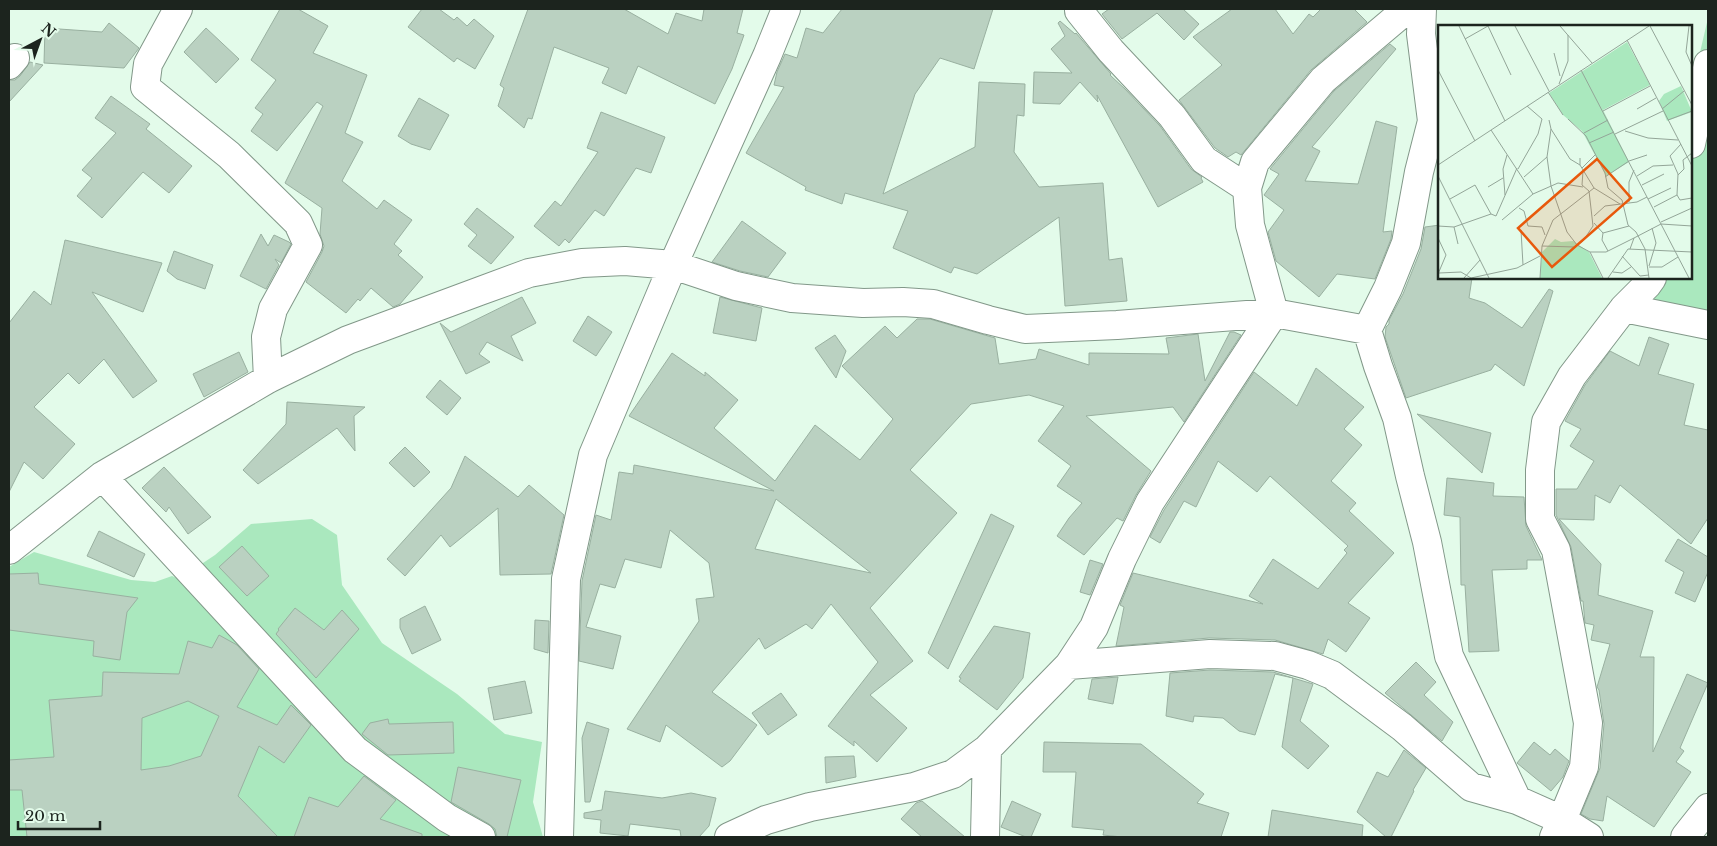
<svg xmlns="http://www.w3.org/2000/svg" width="1717" height="846" font-family="'Libre Baskerville',serif">
  <style>
    .green { fill: #aae8be }
    .building { fill: #bad1c1; stroke: #99b0a0; fill-rule: evenodd }
    .lines { fill: none; stroke-linecap: round; stroke-linejoin: round }
    .street-casing { stroke: #829889; stroke-width: 30 }
    .street { stroke: #fff; stroke-width: 28 }
    .inset-road { fill: none; stroke: #93a598; stroke-width: 1 }
    .view { fill: #e8590c; fill-opacity: 0.15; stroke: #e8590c; stroke-width: 2.5 }
    .inset-edge { fill: none; stroke: #1c241e; stroke-width: 2.5 }
  </style>
  <rect width="100%" height="100%" fill="#e3fbea"/>
  <path class="green" d="M1708,18V322L1640,302L1646,278H1691V91Z
    M312,519L337,535L342,585L382,643L457,694L505,734L542,742L533,802L543,837H9V567L34,552L131,580L155,582L172,576L179,579L215,555L251,524Z"/>
  <path class="building" d="M280,9H298L328,26L313,53L367,75L345,133L363,142L342,181L377,209L384,200L412,220L394,244L402,251L398,255L423,277L400,304L393,307L371,288L360,301L358,299L346,313L306,282L322,252L324,246L320,234L322,208L285,183L323,106L317,102L277,151L251,131L263,114L255,108L276,80L251,60Z
    M422,9H439L454,20L457,17L467,26L474,19L494,36L475,69L457,58L454,62L408,27Z
    M528,9H624L668,34L676,13L702,21L704,9H743L737,33L744,35L732,69L715,104L638,66L626,94L602,83L609,68L554,47L532,119L528,118L524,128L498,106L504,88L500,85Z
    M842,9H993L974,69L940,58L915,94L883,194L975,147L979,82L1025,84L1024,116L1017,115L1014,152L1039,187L1103,183L1109,260L1122,258L1127,301L1065,306L1059,217L977,274L954,267L951,273L893,248L908,211L845,193L842,204L805,190L806,187L746,153L784,87L774,85L777,72L785,54L797,58L806,28L823,33Z
    M1109,9H1183L1199,24L1184,40L1157,13L1122,39L1102,14Z
    M1232,9H1275L1293,34L1309,14L1313,17L1321,9H1354L1367,22L1311,70L1241,155L1236,152L1228,157L1215,148L1179,100L1222,65L1193,37Z
    M1060,21L1075,34L1076,33L1111,74L1110,75L1125,89L1160,126L1191,169L1202,177L1201,178L1203,182L1158,207L1097,95L1098,102L1080,82L1060,104L1033,103L1034,72L1072,73L1051,49L1065,36L1058,23Z
    M109,23L139,48L124,68L44,63L45,28L102,32Z
    M206,28L239,59L216,83L184,52Z
    M1390,44L1396,49L1312,147L1320,151L1305,181L1358,184L1376,121L1397,127L1383,232L1392,231L1391,239L1375,279L1337,274L1319,297L1276,261L1268,232L1284,210L1264,195L1279,174L1270,169L1334,91Z
    M30,62L43,65L9,102V80H15L20,76Z
    M111,96L150,124L146,129L192,166L169,193L143,172L102,218L77,196L92,178L82,170L116,133L95,118Z
    M419,98L449,115L430,150L411,144L398,136Z
    M601,112L665,137L651,173L636,168L604,216L595,210L569,243L565,239L559,246L534,226L555,201L561,206L598,152L587,148Z
    M477,208L514,237L491,264L468,246L477,235L464,224Z
    M742,221L786,253L768,277L740,271L712,262Z
    M1440,225V278H1472L1469,298L1485,303L1522,328L1549,289L1553,291L1524,386L1495,364L1491,370L1406,398L1385,337L1386,327L1389,324V320L1403,294L1421,249L1425,227Z
    M261,234L268,246L274,235L289,242L291,244L281,263L275,259L279,265L266,289L240,276Z
    M65,240L162,263L143,312L92,292L157,381L133,398L104,359L79,384L68,373L34,407L75,444L43,479L24,462L9,492V323L34,291L51,305Z
    M174,251L213,265L205,289L177,279L167,271Z
    M522,297L536,323L511,336L523,361L487,342L479,354L490,362L466,374L440,323L451,332Z
    M720,297L762,308L756,341L713,333Z
    M588,316L612,332L596,356L573,341Z
    M917,319H930L995,338L999,364L1036,359L1039,349L1089,365V353L1169,354L1166,338L1198,334L1205,381L1230,332H1234L1241,335L1184,422L1173,407L1086,416L1151,471L1136,495L1123,521L1117,518L1084,555L1057,536L1069,518L1082,503L1057,486L1071,466L1038,441L1064,406L1029,395L971,404L910,470L957,513L870,608L913,661L870,695L907,728L877,762L854,741V746L828,726L878,662L831,604L812,629L806,624L765,649L759,638L712,692L757,725L730,761L722,767L666,725L660,742L627,729L699,621L696,599L714,597L709,563L670,530L661,568L625,559L615,588L600,584L586,627L621,636L613,669L579,661L582,581L596,515L611,520L619,472L633,474L634,465L774,491L629,416L672,353L705,376V372L738,400L714,428L775,481L815,425L860,460L893,419L842,366L885,326L897,338ZM776,499L871,573L755,549Z
    M835,335L846,351L836,378L815,348Z
    M1649,337L1669,344L1658,374L1694,384L1684,425L1708,430V518L1691,544L1620,485L1610,503L1595,495L1594,520L1559,519L1601,564L1598,595L1653,611L1640,657H1654L1653,752L1687,674L1708,683L1680,748L1684,751L1676,762L1691,772L1654,827L1607,796L1603,821L1590,819L1581,814L1600,768L1604,724L1599,690L1597,687L1610,644L1591,640L1594,625L1585,623L1583,601H1581L1571,547L1556,515V489H1577L1594,461L1570,446L1581,429L1565,421L1585,385L1610,351L1639,366Z
    M239,352L248,372L204,397L193,374Z
    M1316,368L1364,407L1344,429L1362,445L1331,481L1356,503L1349,511L1394,553L1348,603L1370,618L1346,652L1328,639L1323,654L1275,640L1209,638L1116,646L1124,607L1120,605L1133,573L1263,604L1249,596L1273,559L1318,589L1347,553L1344,550L1348,546L1270,476L1257,492L1218,461L1196,507L1184,501L1160,543L1150,537L1164,510L1254,372L1297,406Z
    M440,380L461,398L447,415L426,397Z
    M287,402L365,407L354,416L355,451L337,428L258,484L243,470L286,424Z
    M1417,414L1491,433L1482,473L1459,452Z
    M405,447L430,472L414,487L389,463Z
    M465,456L518,497L529,485L564,515L551,574L500,575L498,508L450,547L441,535L405,576L387,559L451,488Z
    M164,467L211,517L188,534L169,507L166,512L142,488Z
    M1447,478L1494,483L1493,496L1524,497L1526,526L1542,560H1527V569L1492,570L1499,651L1469,652L1465,585H1461L1460,517L1444,515Z
    M991,514L1014,526L948,669L928,653Z
    M99,531L145,554L134,577L87,556Z
    M1678,539L1708,557V572L1695,602L1675,593L1684,572L1665,561Z
    M242,546L269,576L247,596L219,567Z
    M1090,560L1103,564L1090,595L1080,592Z
    M38,573L39,584L138,598L127,612L120,660L93,656L94,641L9,630V574Z
    M425,606L441,640L412,654L400,628V619Z
    M295,608L324,630L342,610L359,629L316,678L276,634L279,630L278,629Z
    M535,620L549,621L548,653L534,649Z
    M994,626L1030,633L1023,678L997,710L959,681L961,678L959,677Z
    M219,635L237,645L259,669L237,707L277,725L291,705L311,725L284,763L259,746L238,796L278,837H27L22,790H9V760L54,757L49,700L102,696L103,672L179,674L188,641L212,648ZM188,701L219,716L201,756L169,766L141,770L142,718Z
    M1416,662L1436,682L1424,695L1453,722L1442,741L1385,693Z
    M1210,670L1273,672L1313,684L1300,721L1329,746L1308,769L1282,747L1293,678L1275,674L1255,735L1239,731L1223,718L1194,716L1193,722L1166,716L1170,673Z
    M1118,677L1113,704L1088,699L1092,679Z
    M525,681L532,713L494,720L488,688Z
    M781,693L797,715L768,735L752,713Z
    M388,719L389,724L453,722L454,753L388,755L362,734L370,723Z
    M587,722L609,729L590,802H585L582,738Z
    M1044,742L1141,744L1204,794L1197,803L1229,813L1221,837H1122L1103,835L1104,830L1072,827L1076,772H1043Z
    M1534,742L1550,755L1555,749L1569,761L1563,777L1551,791L1517,763Z
    M1404,750L1426,768L1413,790L1414,791L1391,837H1386L1357,812L1377,772L1388,777Z
    M854,756L856,777L826,783L825,757Z
    M458,767L521,780L507,837H497L495,829L489,824L451,802Z
    M364,776L396,800L380,819L422,834V837H294L309,797L338,807Z
    M605,791L662,798L691,793L716,798L709,826L699,837H681L680,830L630,824L628,836L600,833L601,820L584,818V813L602,810Z
    M922,801L965,837H922L901,819L916,803Z
    M1012,801L1041,814L1031,837H1026L1001,827Z
    M1272,810L1363,825L1362,837H1268Z"/>
  <g class="lines">
    <g class="street-casing">
      <path id="street" d="M178,9L148,64L145,87L229,155L298,223L308,245L273,309L266,337L268,379
        M1079,9V11L1111,51L1172,116L1204,160L1247,188
        M1422,9L1421,34L1432,121L1419,172L1406,243L1388,288L1367,330L1378,366L1397,418L1410,476L1427,542L1449,656L1517,800
        M9,65L15,58
        M1691,144L1708,64
        M1624,308L1708,325
        M102,476L355,750L447,818L481,837
        M9,550L102,476L268,379L348,340L480,291L529,273L582,263L625,261L673,265L736,286L792,298L863,303L903,302L933,304L988,320L1025,329L1117,325L1274,313L1367,330
        M1069,665L1210,654L1275,656L1308,665L1332,675L1402,727L1471,787L1517,800L1562,820L1589,837
        M559,837L566,579L593,455L673,265L767,56L786,9
        M729,837L766,820L810,807L914,787L953,774L987,749L1069,665L1094,627L1122,559L1150,502L1274,313L1250,225L1247,188L1255,162L1323,80L1407,9
        M985,837L987,749
        M1554,837L1562,820L1584,767L1588,723L1556,550L1540,519V470L1546,422L1572,376L1624,308L1647,285L1652,278
        M1685,837L1708,808"/>
    </g>
    <use href="#street" class="street"/>
  </g>
  <g transform="translate(1438 25)">
    <rect width="254" height="254" fill="#e3fbea"/>
    <path d="M189,17L212,60L165,85L191,137L168,151L144,106L125,90L111,68ZM243,61L254,87L229,96L221,76L226,69ZM117,214L123,217L135,216L151,227L164,253H102L104,227Z" fill="#aae8be"/>
    <path class="inset-road" d="M21,1L67,96M50,1L73,50M77,1L111,66M122,1L154,38M212,1L254,80M251,1L248,27L254,41M27,14L50,1M189,15L254,141M116,28L122,51M0,45L37,116M143,45L251,253M121,59L130,36V10M110,67L125,90M89,81L104,94M199,84L218,73M224,84L246,66M165,86L212,61M130,94L148,111L167,148L170,163L184,175L190,200L198,207L207,224L211,253M111,95L113,104L132,134L142,140M230,95L254,86M113,104L109,132L113,161L129,207L139,220L152,227H168L196,213M53,105L95,169M187,106L210,113L240,115M146,108L170,95M177,109L225,86M151,118L176,107M243,119L232,131L240,149L239,170L242,175L254,173M142,133V140L156,163L182,179M0,140L211,1M144,143L157,130M80,144L100,109L104,94M240,150L246,144L245,135L254,128M0,151L51,253M199,151L215,141L235,140M86,152L109,132M167,152L191,136L209,130M204,160L226,149M50,162L65,153M67,170L65,144L69,130M12,174L37,160L53,189L58,191L79,143M210,174L233,163M191,177V157L196,145M216,182L239,170M81,183L86,186L90,201L104,202L107,210M156,191L167,181L199,177L209,172M64,195L95,169L120,158L145,162M223,197L254,183M156,198L165,208L191,201M0,201L16,202L53,189M16,202L20,219M83,205L85,240M165,208L164,215L170,226M0,213L8,230L0,249M104,221L136,222L145,216L155,201L151,166L144,160L145,146M192,224L196,213L223,199L254,201M152,227L165,253M184,231L202,251L211,250M211,241L218,218L214,203M211,242H224L240,232M175,247L184,248L193,242M1,248L23,247L33,253M26,253L42,235M33,253L79,243L102,231M102,253L104,221L115,195L156,163M170,253L190,224L254,227"/>
    <path class="view" d="M159,134L193,173L114,242L80,203Z"/>
    <rect width="254" height="254" class="inset-edge"/>
  </g>
  <rect width="1717" height="846" fill="none" stroke="#1c241e" stroke-width="20"/>
  <g transform="translate(40 40) rotate(41)" stroke="#e3fbea" stroke-width="4" paint-order="stroke">
  <path d="M0-4L9 19L0 12L-9 19Z" fill="#1c241e"/>
  <text y="-8" font-size="14" font-weight="bold" text-anchor="middle" fill="#1c241e">N</text>
  </g>
  <path d="M18 821v8h82v-8" fill="none" stroke="#1c241e" stroke-width="2.5"/>
  <text x="25" y="821" font-size="15" fill="#1c241e" stroke="#e3fbea" stroke-width="4" paint-order="stroke">20 m</text>
</svg>
